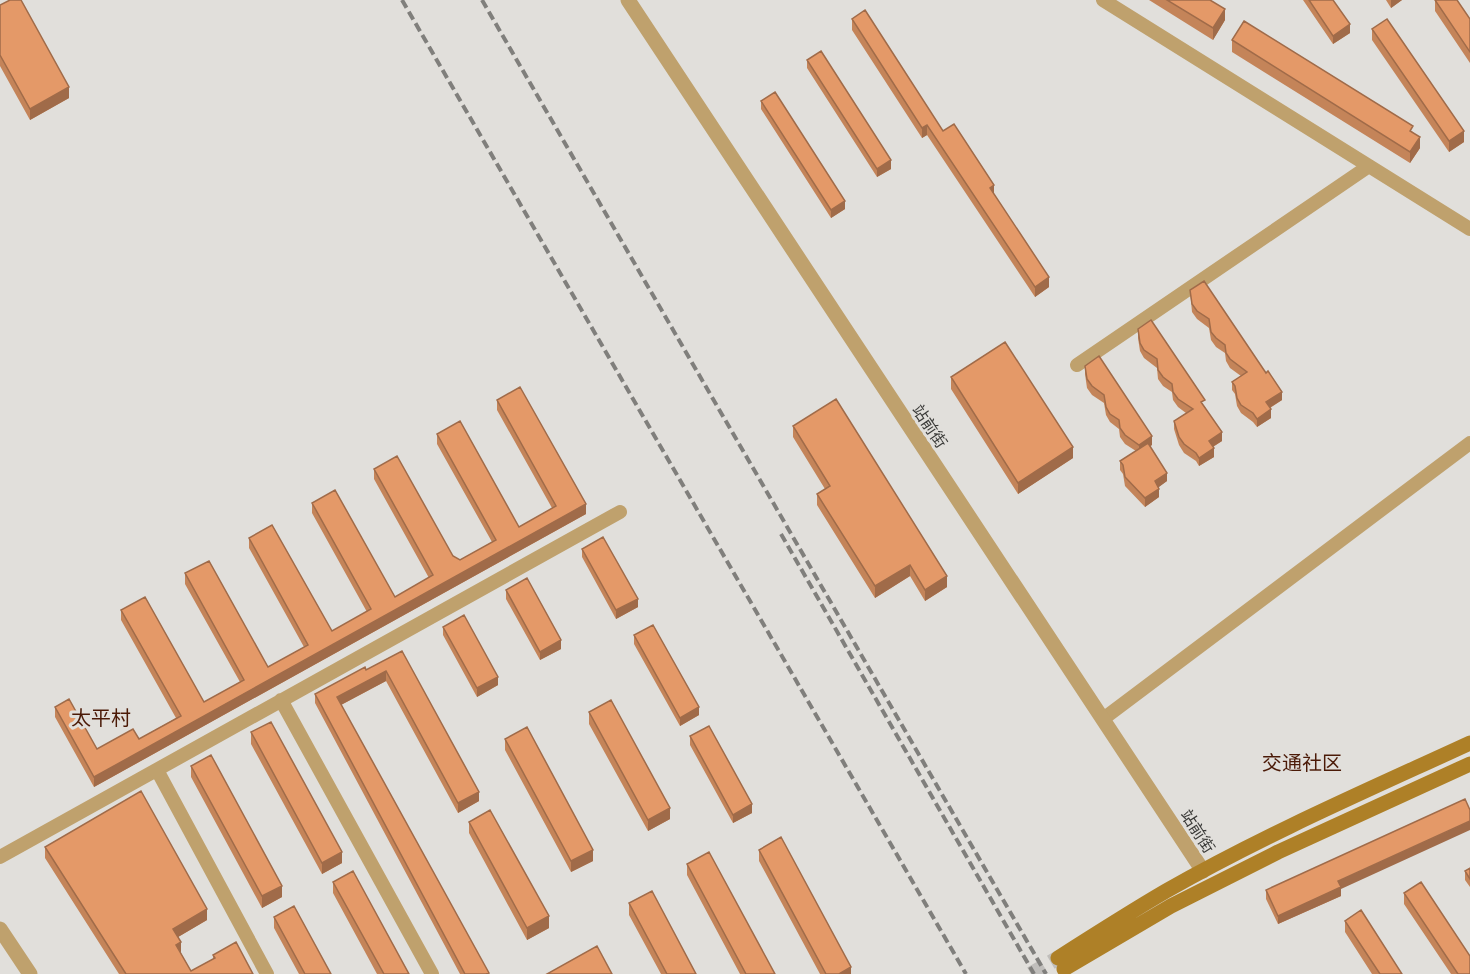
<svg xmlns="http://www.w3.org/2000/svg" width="1470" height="974" font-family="'Titillium Web','Noto Sans SC',sans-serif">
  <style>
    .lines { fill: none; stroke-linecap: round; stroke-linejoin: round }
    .secondary-tunnel { stroke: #c0bebb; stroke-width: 15; stroke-dasharray: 15 8; stroke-linecap: butt }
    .minor { stroke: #bfa16d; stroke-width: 14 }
    .tertiary { stroke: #bfa16d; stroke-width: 15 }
    .secondary { stroke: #ae8027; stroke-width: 15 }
    .rail { stroke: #807f7c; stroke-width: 4; stroke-dasharray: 9 4.5; stroke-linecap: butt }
    .wall { fill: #c48459 }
    .shaded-wall { fill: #a06b49 }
    .building { fill: #e49968; stroke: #a06b49; stroke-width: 1.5 }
    .labels { text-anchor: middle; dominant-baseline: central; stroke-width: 6; stroke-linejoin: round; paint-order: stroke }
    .street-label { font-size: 16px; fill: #3b3b39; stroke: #e1dfdb }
    .quarter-label { font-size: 20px; fill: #4b1a07; stroke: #e1dfdb }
  </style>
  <rect width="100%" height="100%" fill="#e1dfdb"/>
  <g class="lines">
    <path class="secondary-tunnel" d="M1031,974L1058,958"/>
    <path class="minor" d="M1103,0L1470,229
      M1077,365L1369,166
      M281,700L432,974
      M1103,719L1470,443
      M157,770L267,974
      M0,857L620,512"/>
    <path class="tertiary" d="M628,0L1203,871
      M0,929L30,974"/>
    <path class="secondary" d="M1058,958C1094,935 1130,912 1166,891C1264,835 1368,790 1470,743
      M1064,969L1171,906L1278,852L1470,764"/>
    <path class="rail" d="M402,0L966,974
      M482,0L1046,974
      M781,534L1034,974"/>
  </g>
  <path class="wall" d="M1149,0H1210L1225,20L1213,40Z
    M1303,0H1333L1350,33L1333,44Z
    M1386,0H1402L1391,8Z
    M1435,0L1470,19V63L1435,11Z
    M0,5L69,98L30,120L0,66Z
    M852,19L994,194L1049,287L1035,297L927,135L922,138L852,30Z
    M1372,29L1464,142L1449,152L1372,40Z
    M1232,40L1413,132L1420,148L1410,163L1232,52Z
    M807,60L891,169L877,177L807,68Z
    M761,101L845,209L831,218L761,109Z
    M1190,290L1282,400L1270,408L1271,418L1257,427L1253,422L1241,413L1237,406L1235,394L1232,390V382L1241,376L1230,368L1226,361L1225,353L1216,347L1211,340L1209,328L1197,319L1192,312Z
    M1138,329L1205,407L1222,441L1213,447L1214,457L1199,466L1196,461L1184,453L1179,445L1174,429V421L1186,413L1178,407L1173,400L1172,392L1163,386L1158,379L1157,368L1144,358L1140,351L1138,338Z
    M1085,366L1152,445L1150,446L1167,481L1158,487L1159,497L1145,507L1125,486L1123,474L1120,470V461L1136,451L1125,444L1120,437L1119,429L1110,422L1106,415L1104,403L1092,395L1087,388L1085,374Z
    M951,377L1073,458L1018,494L951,389Z
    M497,400L586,514L94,787L55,717V707L97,749L139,739L176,718L121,620V610L204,702L240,682L185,584V573L268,667L304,647L249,548V538L332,631L367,612L312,513V503L395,597L429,578L374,479V469L453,556L460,560L492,542L437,444V434L519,527L552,508L497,410Z
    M793,426L947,587L925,601L910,576L875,598L817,505V494L825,489L793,437Z
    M582,549L638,607L616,619L582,557Z
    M506,590L561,649L540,660L506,599Z
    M443,627L498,685L477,697L443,635Z
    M634,635L699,715L680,726L634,644Z
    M402,651L479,801L458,813L386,681L341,705L489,974H460L315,703V694L366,670Z
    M589,712L670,819L648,831L589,724Z
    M251,732L342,863L322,874L251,744Z
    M690,736L752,813L733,823L690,745Z
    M505,739L593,861L571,872L505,750Z
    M191,766L282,897L262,908L191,777Z
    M469,822L549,928L527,940L469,833Z
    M45,847L207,920L178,937L181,953L191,971L213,959V955L253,974H119L45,858Z
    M759,850L851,974H820L759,861Z
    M687,864L775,974H740L687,875Z
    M1470,868V887L1465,880V871Z
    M333,882L409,974H377L333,893Z
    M1341,889V896L1278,924L1266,899V890Z
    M1404,893L1470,974H1451L1404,904Z
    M629,903L696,974H661L629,915Z
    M274,917L331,974H299L274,928Z
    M1345,921L1402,974H1372L1345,932Z"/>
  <path class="shaded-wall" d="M1391,0H1402L1391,8Z
    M1225,9V20L1213,40V28Z
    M1350,24V33L1333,44V36Z
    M69,87V98L30,120V109Z
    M927,125V135L922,138V128Z
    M1464,131V142L1449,152V141Z
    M1420,137V148L1410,163V152Z
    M891,160V169L877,177V169Z
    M994,185V195L990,188Z
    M845,201V209L831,218V210Z
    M1049,277V287L1035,297V287Z
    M1282,392V400L1266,410V402Z
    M1271,409V418L1257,427V419Z
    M1222,432V441L1209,449V441Z
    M1152,436V445L1139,453V445Z
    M1073,447V458L1018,494V483Z
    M1214,448V457L1199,466V458Z
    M1167,473V481L1155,490V481Z
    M1159,489V497L1145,507V498Z
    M586,504V514L94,787V777Z
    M910,565V576L875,598V586Z
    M947,576V587L925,601V590Z
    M638,599V607L616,619V610Z
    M561,640V649L540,660V652Z
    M386,671V681L337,707V697Z
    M498,677V685L477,697V688Z
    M699,707V715L680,726V718Z
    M479,792V801L458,813V803Z
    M752,804V813L733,823V815Z
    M670,808V819L648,831V820Z
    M1470,821V830L1341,889V896L1278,924V916L1338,881Z
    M593,850V861L571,872V861Z
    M342,852V863L322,874V863Z
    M282,886V897L262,908V896Z
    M207,909V920L173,940V929Z
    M549,916V928L527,940V928Z
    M181,942V953L176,945Z
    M851,967V974H839Z"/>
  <path class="building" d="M10,0H21L69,87L30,109L0,55V5Z
    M1167,0H1210L1225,9L1213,28Z
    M1309,0H1333L1350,24L1333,36Z
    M1435,0H1457L1470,19V52Z
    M865,10L943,131L954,124L994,185L990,188L1049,277L1035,287L927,125L922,128L852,19Z
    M1387,19L1464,131L1449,141L1372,29Z
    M1244,21L1413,126L1410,131L1420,137L1410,152L1232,40Z
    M821,51L891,160L877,169L807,60Z
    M775,92L845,201L831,210L761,101Z
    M1204,281L1266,373L1268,371L1282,392L1266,402L1271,409L1257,419L1253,413L1241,405L1237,398L1235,386L1232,382L1247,372L1230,359L1226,353L1225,345L1216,338L1211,332L1209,319L1197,311L1192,304L1190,290Z
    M1151,320L1205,400L1201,402L1222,432L1209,441L1214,448L1199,458L1196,453L1184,444L1179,437L1174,421L1193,409L1178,399L1173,392L1172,384L1163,377L1158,370L1157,359L1144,350L1140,343L1138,329Z
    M1005,342L1073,447L1018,483L951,377Z
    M1099,356L1152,436L1139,445L1125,435L1120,428L1119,420L1110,414L1106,407L1104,395L1092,386L1087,379L1085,366Z
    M520,387L586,504L94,777L55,707L69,699L97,749L133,729L139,739L181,716L121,610L145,597L204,702L244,680L185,573L209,561L268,667L308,645L249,538L272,525L332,631L371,609L312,503L335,490L395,597L433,575L374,469L397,456L453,556L460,560L496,540L437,434L460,421L519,527L556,506L497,400Z
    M836,399L947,576L925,590L910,565L875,586L817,494L830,486L793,426Z
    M1148,443L1167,473L1155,481L1159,489L1145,498L1125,477L1123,465L1120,461Z
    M603,537L638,599L616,610L582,549Z
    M527,578L561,640L540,652L506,590Z
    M464,615L498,677L477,688L443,627Z
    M653,625L699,707L680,718L634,635Z
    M402,651L479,792L458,803L386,671L337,697L489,973L486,974H465L315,694L365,667L366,670Z
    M611,700L670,808L648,820L589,712Z
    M271,722L342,852L322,863L251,732Z
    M709,726L752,804L733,815L690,736Z
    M527,727L593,850L571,861L505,739Z
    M211,755L282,886L262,896L191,766Z
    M141,791L207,909L173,929L181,942L176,945L191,971L215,958L213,955L236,942L253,974H126L45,847Z
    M1465,799L1470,810V821L1338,881L1341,887L1278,916L1266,890Z
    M490,810L549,916L527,928L469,822Z
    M781,837L851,967L839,974H826L759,850Z
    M709,852L775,974H746L687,864Z
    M1470,868V879L1465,871Z
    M353,871L409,974H384L333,882Z
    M1421,882L1470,956V974H1458L1404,893Z
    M652,891L696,974H667L629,903Z
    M294,906L331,974H305L274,917Z
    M1361,910L1402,974H1380L1345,921Z
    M597,946L612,974H547Z"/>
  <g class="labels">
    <g class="street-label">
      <text transform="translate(930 426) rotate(56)">站前街</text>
      <text transform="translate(1198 831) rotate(57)">站前街</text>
    </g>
    <g class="quarter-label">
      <text x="101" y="717">太平村</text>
      <text x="1302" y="762">交通社区</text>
    </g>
  </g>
</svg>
